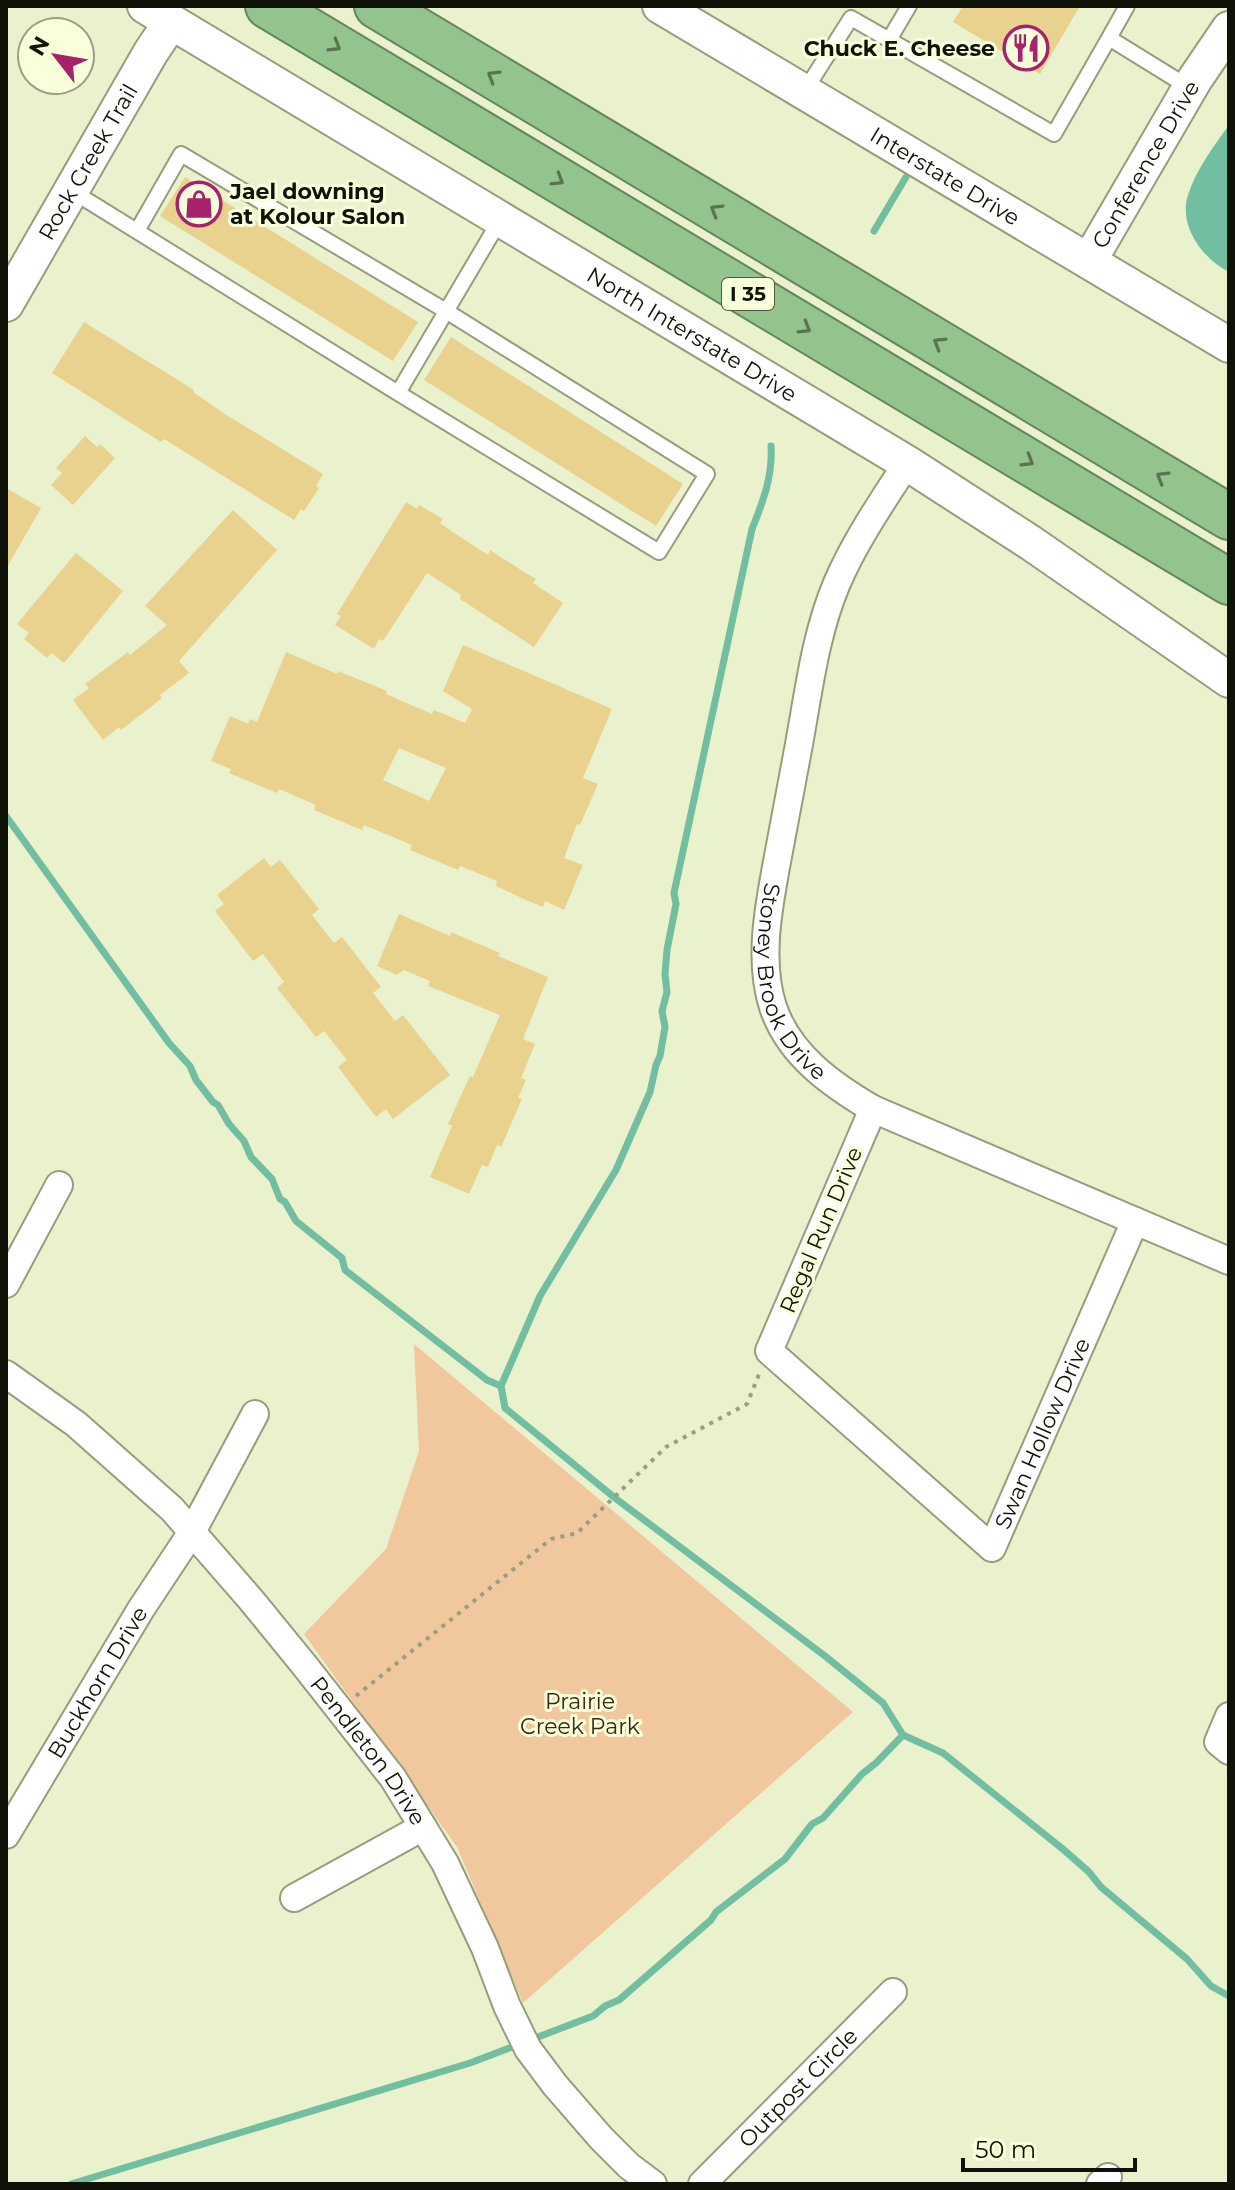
<svg xmlns="http://www.w3.org/2000/svg" width="1235" height="2190" font-family="Montserrat,sans-serif">
  <style>
    .green { fill: #f1c79d }
    .water { fill: #71bfa0 }
    .lines { fill: none; stroke-linecap: round; stroke-linejoin: round }
    .stream { stroke: #71bfa0; stroke-width: 7 }
    .building { fill: #e8d28e; fill-rule: evenodd }
    .service-casing { stroke: #969d7c; stroke-width: 18 }
    .minor-casing { stroke: #969d7c; stroke-width: 30 }
    .tertiary-casing { stroke: #969d7c; stroke-width: 38 }
    .motorway-casing { stroke: #65865e; stroke-width: 48 }
    .path { stroke: #999f84; stroke-width: 4; stroke-dasharray: 4 6; stroke-linecap: butt }
    .service { stroke: #fff; stroke-width: 14 }
    .minor { stroke: #fff; stroke-width: 26 }
    .tertiary { stroke: #fff; stroke-width: 34 }
    .motorway { stroke: #94c48e; stroke-width: 44 }
    .oneway { stroke: #587451 }
    .labels { text-anchor: middle; dominant-baseline: central; stroke-width: 6; stroke-linejoin: round; paint-order: stroke }
    .shield { fill: #f7ffdb; stroke: #555946; stroke-width: 2 }
    .shield-label { font-size: 20px; font-weight: bold; fill: #0f1206 }
    .poi-label { font-size: 22px; font-weight: bold; fill: #0f1206; stroke: #f7ffdb; text-anchor: end }
    .street-label { font-size: 22px; fill: #0f1206; stroke: #f7ffdb }
    .park-label { font-size: 22px; fill: #3b260f; stroke: #f7ffdb }
  </style>
  <rect width="100%" height="100%" fill="#eaf1cd"/>
  <path class="green" d="M414,1344L853,1712L523,2003L457,1847L304,1634L386,1549L419,1451Z"/>
  <path class="water" d="M1229,125V272C1203,259 1178,226 1188,195C1196,170 1213,147 1229,125Z"/>
  <g class="lines">
    <path class="stream" d="M874,231L906,177
      M771,446C773,475 763,502 752,529L674,893L676,904L667,950L665,974L667,992L662,1011L665,1027L660,1056L656,1065L650,1092L616,1170L540,1296L501,1386L505,1408L615,1498L825,1656L883,1703L903,1735L943,1753L1064,1850L1089,1872L1101,1887L1187,1959L1211,1986L1229,1996
      M6,816L169,1043L190,1066L196,1080L213,1102L218,1105L229,1124L244,1141L251,1157L272,1179L280,1199L285,1202L296,1221L342,1258L345,1270L487,1380L501,1386
      M71,2184L470,2063L593,2016L605,2006L619,2000L711,1920L716,1912L785,1859L812,1824L823,1818L862,1774L876,1763L903,1735"/>
  </g>
  <path class="building" d="M963,6H1080L1040,74L953,22Z
    M185,177L418,322L393,361L160,216Z
    M84,322L194,390L193,392L228,416L323,474L316,486L319,488L304,511L301,509L294,520L164,439L161,442L52,373Z
    M451,337L683,484L656,526L424,380Z
    M85,436L97,447L100,444L115,458L73,505L51,485L62,473L56,468Z
    M6,488L41,508L6,569Z
    M406,502L417,509L419,505L443,519L440,523L451,531L488,555L490,550L521,570L536,579L533,583L563,603L534,647L460,599L461,595L427,573L383,641L379,639L374,649L335,625L341,616L337,614Z
    M233,510L277,550L179,661L189,673L160,695L162,698L121,730L119,727L103,740L73,700L89,688L85,684L128,652L130,655L167,625L145,606Z
    M76,553L123,591L64,663L52,653L47,658L24,639L29,633L17,624Z
    M463,645L612,709L583,778L598,784L580,825L577,824L564,858L583,865L564,910L545,901L543,907L526,900L496,886L497,881L460,866L458,870L410,850L412,845L364,825L362,830L345,823L314,810L316,805L279,789L277,793L229,773L231,769L211,761L230,716L248,724L250,719L257,722L286,652L337,674L338,671L387,691L386,694L432,714L434,710L465,723L472,709L443,691ZM399,748L446,768L429,801L383,780Z
    M264,858L271,867L280,860L319,909L312,915L334,943L342,937L381,987L373,993L395,1021L403,1015L450,1075L393,1119L386,1109L376,1117L338,1067L347,1060L324,1031L316,1037L277,988L284,982L263,954L253,961L215,911L224,904L217,895Z
    M399,914L450,936L451,932L467,939L500,953L498,956L548,977L523,1039L535,1044L521,1078L526,1080L518,1098L522,1099L501,1147L497,1145L488,1167L482,1165L469,1194L430,1177L452,1126L448,1124L470,1076L473,1077L500,1015L428,986L430,981L404,970L397,975L377,966Z"/>
  <g class="lines">
    <g class="service-casing">
      <path id="service" d="M1109,38L1127,6
        M889,40L909,6
        M804,92L851,18L1054,134L1109,38L1190,88
        M72,191L398,393L500,220
        M137,231L181,154L446,311L707,474L659,552L398,393"/>
    </g>
    <g class="minor-casing">
      <g id="minor">
        <path id="s1" d="M907,463C882,502 855,541 837,583C814,637 808,698 797,755C791,787 785,819 779,851C770,900 757,958 773,1007C789,1055 832,1085 873,1109L1229,1261"/>
        <path id="s2" d="M873,1109L769,1351L992,1548L1135,1221"/>
        <path d="M6,1284L59,1185"/>
        <path id="s3" d="M6,1374L76,1424L172,1509L252,1601L305,1666L393,1778L445,1863L485,1948L507,2006L528,2049L555,2085L601,2138L629,2166L653,2184"/>
        <path d="M1229,1716L1218,1742L1229,1751"/>
        <path id="s4" d="M6,1835L141,1609L192,1532L255,1414"/>
        <path d="M294,1898L423,1827"/>
        <path id="s5" d="M702,2184L893,1992"/>
        <path d="M1100,2184L1108,2177"/>
      </g>
    </g>
    <g class="tertiary-casing">
      <g id="tertiary">
        <path id="s6" d="M145,6L907,463L1031,543L1229,680"/>
        <path id="s7" d="M660,6L1229,345"/>
        <path id="s8" d="M1089,261L1195,79L1229,29"/>
        <path id="s9" d="M6,304L151,52L171,22"/>
      </g>
    </g>
    <g class="motorway-casing">
      <path id="motorway" d="M268,6L1229,582
        M377,6L1229,517"/>
    </g>
    <path class="path" d="M356,1696L551,1539L577,1533L666,1447L747,1404L760,1372"/>
    <use href="#service" class="service"/>
    <use href="#minor" class="minor"/>
    <use href="#tertiary" class="tertiary"/>
    <use href="#motorway" class="motorway"/>
  </g>
  <defs><path id="oneway-chevron" d="M-2-3.5L2.5 0L-2 3.5" fill="none" stroke-width="1.6" stroke-linecap="round" stroke-linejoin="round" transform="scale(2)"/></defs>
  <g class="oneway">
    <use href="#oneway-chevron" transform="translate(335 46) rotate(31)"/>
    <use href="#oneway-chevron" transform="translate(493 76) rotate(-149)"/>
    <use href="#oneway-chevron" transform="translate(558 180) rotate(31)"/>
    <use href="#oneway-chevron" transform="translate(716 210) rotate(-149)"/>
    <use href="#oneway-chevron" transform="translate(805 328) rotate(31)"/>
    <use href="#oneway-chevron" transform="translate(939 343) rotate(-149)"/>
    <use href="#oneway-chevron" transform="translate(1028 461) rotate(31)"/>
    <use href="#oneway-chevron" transform="translate(1162 477) rotate(-149)"/>
  </g>
  <defs>
    <g id="restaurant-ring" transform="scale(2.3)"><circle r="9.5" fill="#f7ffdb" stroke="#a7216c" stroke-width="1.5"/><path d="M-5-6h1v4h1v-4h1v4h1v-4h1v5L-1.5 .5V6h-2V.5L-5-1ZM5-6V6H3V1.5H1.5Q1.5-4 5-6Z" fill="#a7216c"/></g>
    <g id="shop-ring" transform="scale(2.3)"><circle r="9.5" fill="#f7ffdb" stroke="#a7216c" stroke-width="1.5"/><path d="M-5-2.5h2.3a2.7 3.5 0 0 1 5.4 0H5L5.5 6h-11ZM-1.5-2.5h3a1.5 2.3 0 0 0-3 0Z" fill="#a7216c"/></g>
  </defs>
  <g fill-rule="evenodd">
    <use href="#restaurant-ring" x="1026" y="48"/>
    <use href="#shop-ring" x="199" y="204"/>
  </g>
  <g class="labels">
    <rect class="shield" x="722" y="278" width="52" height="32" rx="6"/>
    <g class="shield-label">
      <text x="748" y="294">I 35</text>
    </g>
    <g class="poi-label">
      <text x="995" y="48">Chuck E. Cheese</text>
      <text x="230" y="191" text-anchor="start">Jael downing<tspan x="230" dy="25">at Kolour Salon</tspan></text>
    </g>
    <g class="street-label">
      <text stroke="none"><textPath href="#s9" startOffset="164">Rock Creek Trail</textPath></text>
      <text stroke="none"><textPath href="#s8" startOffset="112">Conference Drive</textPath></text>
      <text stroke="none"><textPath href="#s7" startOffset="332">Interstate Drive</textPath></text>
      <text stroke="none"><textPath href="#s6" startOffset="638">North Interstate Drive</textPath></text>
      <text stroke="none"><textPath href="#s1" startOffset="552">Stoney Brook Drive</textPath></text>
      <text transform="translate(821 1230) rotate(-67)">Regal Run Drive</text>
      <text stroke="none"><textPath href="#s2" startOffset="686">Swan Hollow Drive</textPath></text>
      <text stroke="none"><textPath href="#s4" startOffset="178">Buckhorn Drive</textPath></text>
      <text stroke="none"><textPath href="#s3" startOffset="526">Pendleton Drive</textPath></text>
      <text stroke="none"><textPath href="#s5" startOffset="136">Outpost Circle</textPath></text>
    </g>
    <g class="park-label">
      <text x="580" y="1701">Prairie<tspan x="580" dy="25">Creek Park</tspan></text>
    </g>
  </g>
  <rect width="1235" height="2190" fill="none" stroke="#0f1206" stroke-width="16"/>
  <g transform="translate(56 56) rotate(301)"><circle r="38" fill="#f7ffdb" stroke="#9aa086" stroke-width="2"/>
  <path d="M0-6L14 30L0 20L-14 30Z" fill="#a7216c"/>
  <text y="-12" font-size="22" font-weight="bold" text-anchor="middle" fill="#0f1206">N</text>
  </g>
  <path d="M963 2158v12h172v-12" fill="none" stroke="#0f1206" stroke-width="4"/>
  <text x="975" y="2158" font-size="24" fill="#0f1206" stroke="#f7ffdb" stroke-width="6" paint-order="stroke">50 m</text>
</svg>
